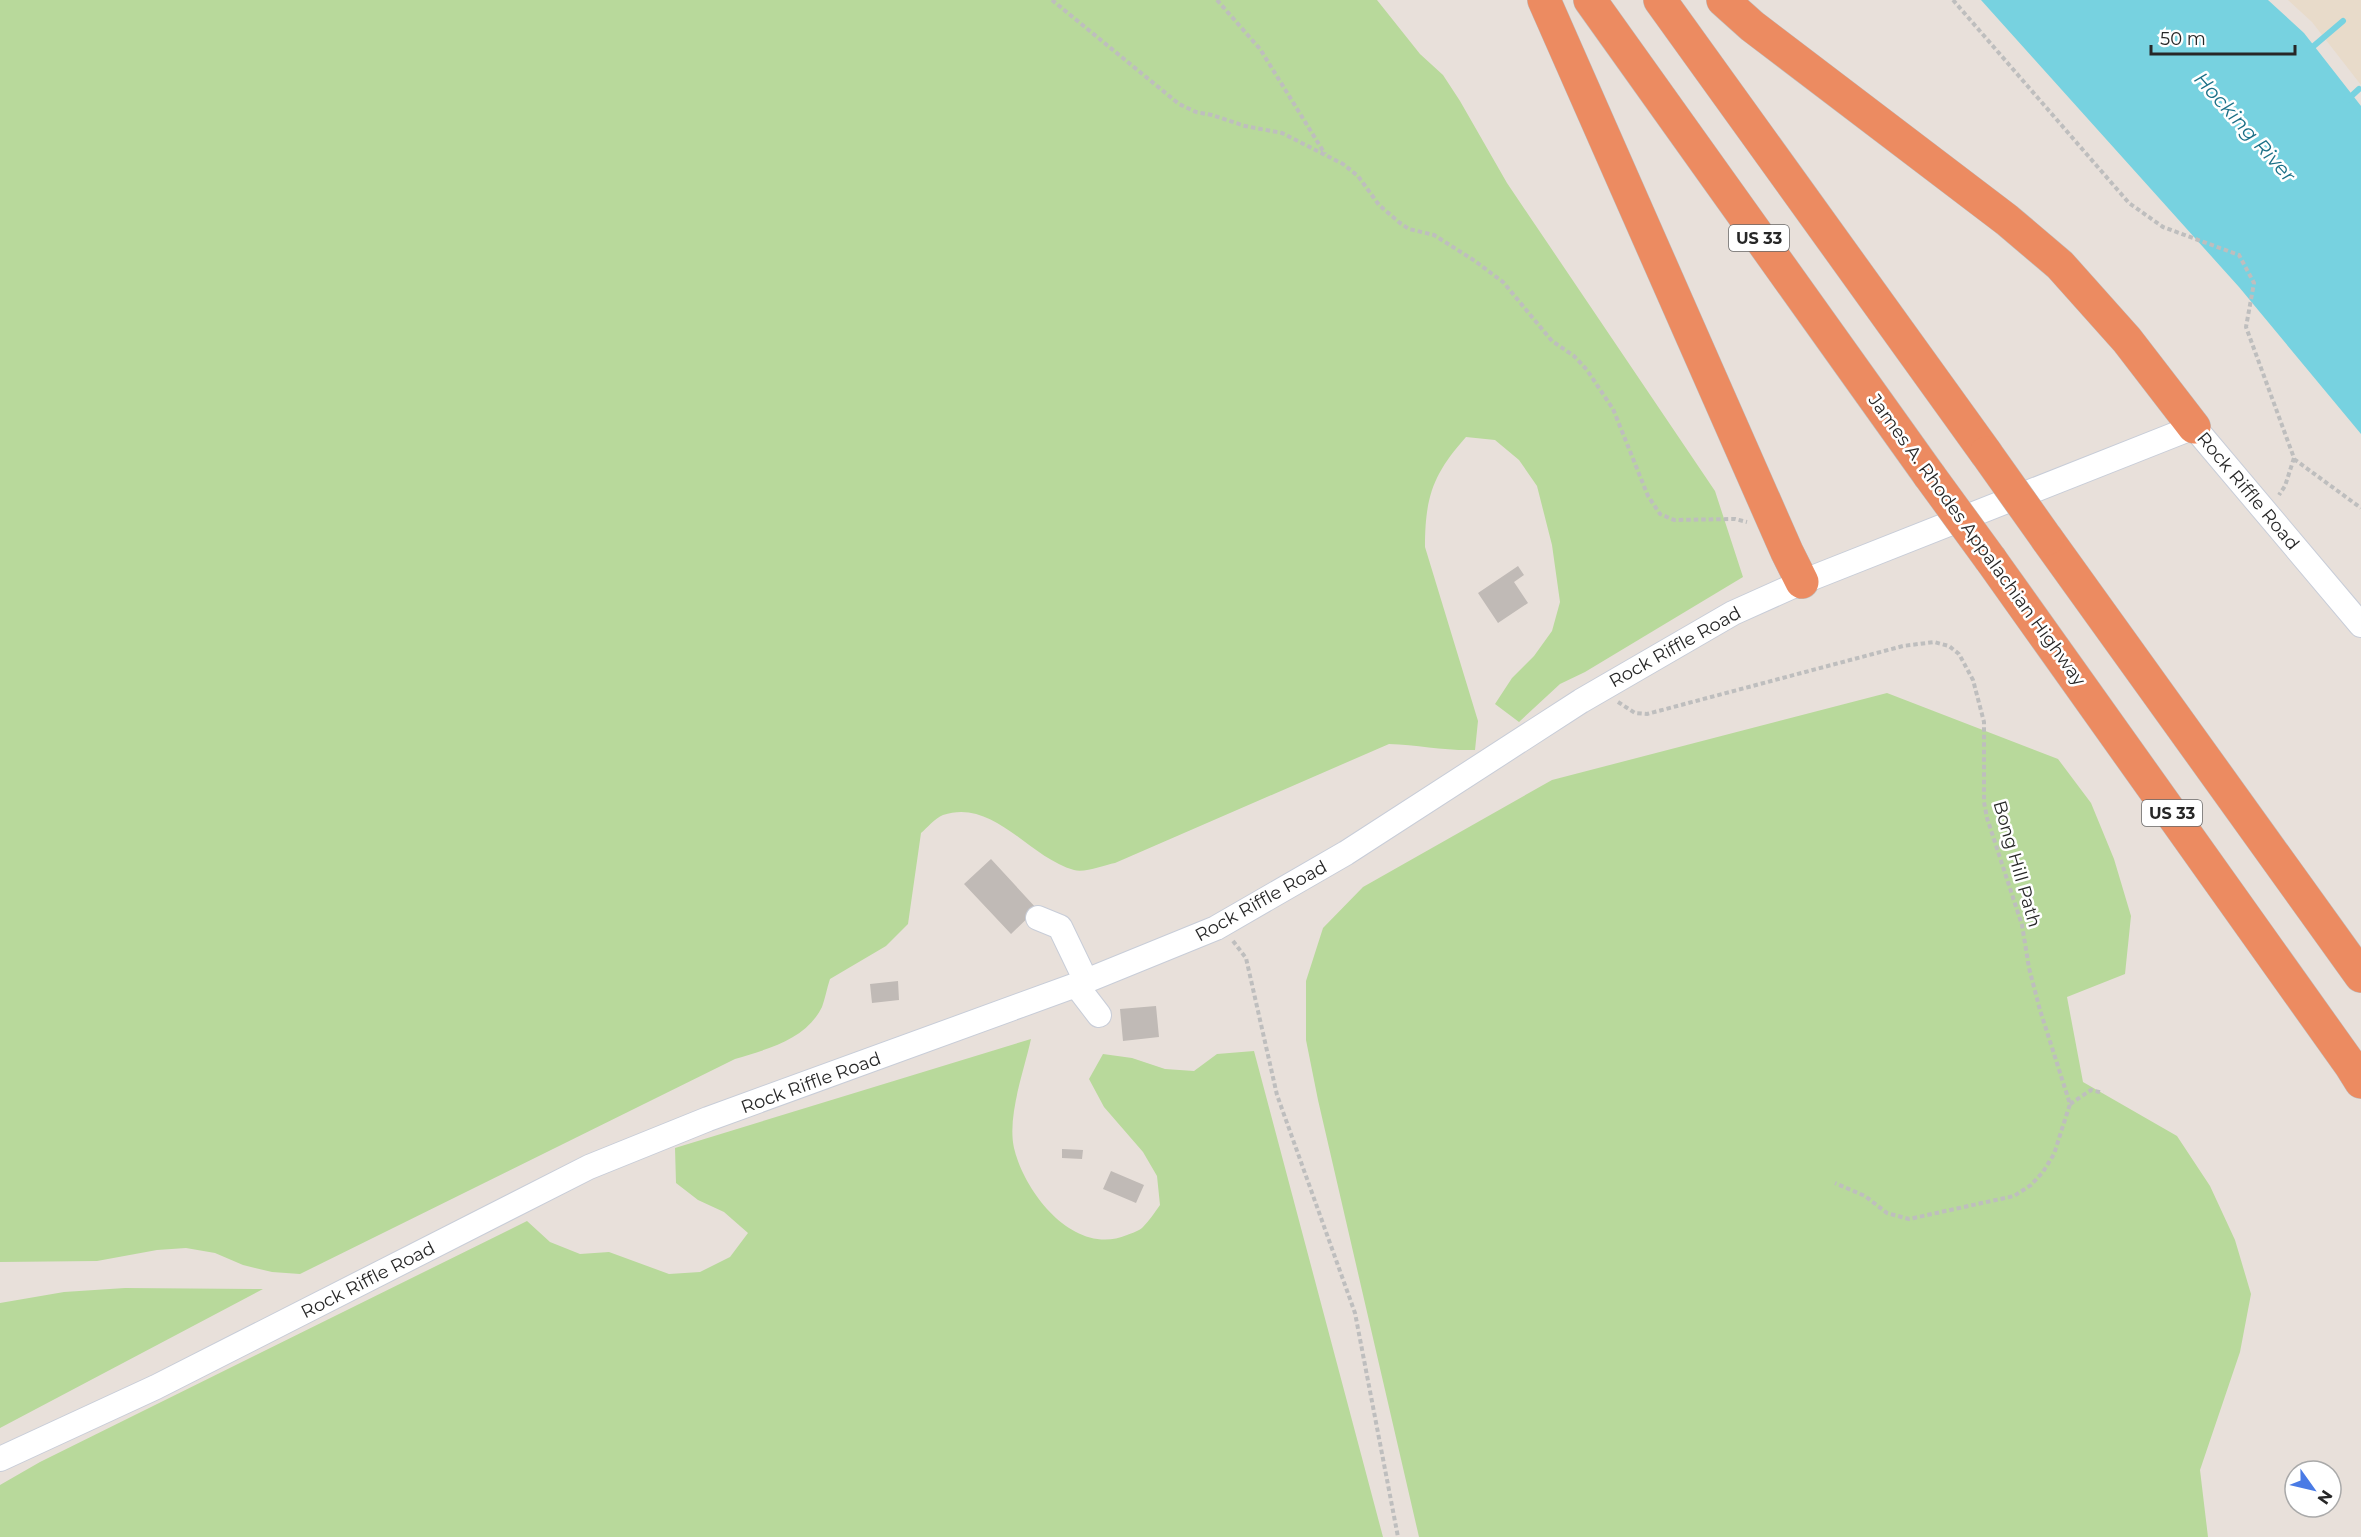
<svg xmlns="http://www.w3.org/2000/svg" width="2361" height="1537" font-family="Montserrat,sans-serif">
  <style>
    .education { fill: #e8dbca }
    .green { fill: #b8d99b }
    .water { fill: #77d2e0 }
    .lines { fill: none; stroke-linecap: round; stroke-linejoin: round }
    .stream { stroke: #77d2e0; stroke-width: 6 }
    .building { fill: #c0bab6 }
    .minor-casing { stroke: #c8cdd8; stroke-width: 26 }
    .highway-casing { stroke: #bebebe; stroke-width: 34 }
    .path { stroke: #bebebe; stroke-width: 4; stroke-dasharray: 4.5 3; stroke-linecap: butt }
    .minor { stroke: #fff; stroke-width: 24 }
    .highway { stroke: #ec8b61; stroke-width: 33 }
    .highway-bridge-casing { stroke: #bebebe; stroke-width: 34; stroke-linecap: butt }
    .highway-bridge { stroke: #ec8b61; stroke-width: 33 }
    .labels { text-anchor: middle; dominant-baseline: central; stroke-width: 5; stroke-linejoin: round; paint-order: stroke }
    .shield { fill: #fff; stroke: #686868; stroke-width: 1.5 }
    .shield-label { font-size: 16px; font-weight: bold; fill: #272727 }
    .street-label { font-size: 18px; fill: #272727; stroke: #fff }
    .water-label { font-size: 20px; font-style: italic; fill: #1b7087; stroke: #fff }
  </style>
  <rect width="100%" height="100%" fill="#e8e0da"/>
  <path class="education" d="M2288,0H2361V85L2312,22Z"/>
  <path class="green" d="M0,0H1377L1420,54L1443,75L1460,101L1507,183L1715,491L1743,577L1585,672L1560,684L1519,722L1495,704L1512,678L1534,656L1552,631L1560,602L1552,545L1537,486L1519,460L1495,440L1466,437C1433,474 1425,497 1425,547L1478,721L1475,750C1446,751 1418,745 1389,744L1115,863C1104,865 1085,873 1074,870C1029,858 994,798 943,815C935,818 927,828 921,833L908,924L886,946L830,979C827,988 825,999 822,1007C806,1040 767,1049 735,1059L300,1274L272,1272L243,1265L215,1253L186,1248L157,1250L97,1261L0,1262Z
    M1887,693L2058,759L2091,803L2114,859L2131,916L2125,974L2067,997L2083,1082L2177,1136L2210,1186L2235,1240L2251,1294L2240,1352L2200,1470L2208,1537H1419L1318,1100L1306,1040V981L1323,928L1363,887L1552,780Z
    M1031,1039C1024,1071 1007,1116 1014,1148C1025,1194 1075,1257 1127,1235C1132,1233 1139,1231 1143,1227C1149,1221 1155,1212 1160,1205L1157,1176L1143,1152L1104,1107L1089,1079L1103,1054L1132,1058L1165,1069L1194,1071L1217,1054L1254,1051L1383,1537H0V1485L40,1462L527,1221L550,1242L580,1254L609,1252L669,1274L700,1272L730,1257L748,1233L724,1212L698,1200L676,1183L675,1148Z
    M125,1288L263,1289L0,1428V1303L64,1292Z"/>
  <path class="water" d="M1981,0H2268L2304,33L2361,106V434L2239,287Z"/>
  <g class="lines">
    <path class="stream" d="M2309,50L2343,21
      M2346,101L2359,89"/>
  </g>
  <path class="building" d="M1518,566L1524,575L1514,582L1528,603L1498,623L1478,593Z
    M991,859L1037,909L1011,934L964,884Z
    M898,981L899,1000L872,1003L870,984Z
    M1156,1006L1159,1037L1123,1041L1120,1009Z
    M1062,1149L1083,1150L1082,1159L1062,1158Z
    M1111,1171L1144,1185L1136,1203L1103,1189Z"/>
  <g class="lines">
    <g class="minor-casing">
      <path id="minor" d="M1038,918L1060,927L1086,981
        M1076,985L1099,1015
        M0,1459L156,1387L589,1167L708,1119L1076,985L1216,928L1346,853L1581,701L1733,613L1802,582L2194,427L2361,625"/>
    </g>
    <g class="highway-casing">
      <path id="highway" d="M1544,0L1787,552L1802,582
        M1590,0L1929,475
        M1660,0L1986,453
        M1723,0L1752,26L2007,220L2060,265L2127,340L2194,427
        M2047,539L2361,976
        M1991,560L2351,1066L2361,1082"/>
    </g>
    <path class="path" d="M1052,0L1179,104L1196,112L1212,115L1245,126L1282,133L1343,164L1358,176L1379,205L1400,223L1409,229L1434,235L1475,261L1503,282L1552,341L1574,356L1587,370L1613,409L1648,496L1660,514L1674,520L1735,519L1747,522
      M1217,0L1260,49L1325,154
      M1953,0L2129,203L2163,227L2239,255L2254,283L2246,327L2294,458L2285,486L2279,495
      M2294,459L2361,508
      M1618,702L1635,713L1647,714L1903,646L1934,642L1949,646L1959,654L1973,680L1984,722V802L1987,818L2022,925L2029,968L2040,1010L2070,1104L2054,1154L2043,1172L2031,1185L2014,1196L1909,1219L1887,1213L1865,1196L1835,1183
      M1233,941L1246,958L1277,1095L1355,1313L1398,1537
      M2070,1104L2091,1090L2103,1093"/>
    <use href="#minor" class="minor"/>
    <use href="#highway" class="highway"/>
    <g class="highway-bridge-casing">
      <path id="highway-bridge" d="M1986,453L2047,539
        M1929,475L1991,560"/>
    </g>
    <use href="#highway-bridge" class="highway-bridge"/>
  </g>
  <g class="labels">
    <g class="shield">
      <rect x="1729" y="225" width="60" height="26" rx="4.5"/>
      <rect x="2142" y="800" width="60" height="26" rx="4.5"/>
    </g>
    <g class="shield-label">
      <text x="1759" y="238">US 33</text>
      <text x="2172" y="813">US 33</text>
    </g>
    <g class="street-label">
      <text transform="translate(2248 491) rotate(50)">Rock Riffle Road</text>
      <text transform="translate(1977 540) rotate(54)">James A. Rhodes Appalachian Highway</text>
      <text transform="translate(1675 647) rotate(-29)">Rock Riffle Road</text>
      <text transform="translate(2017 864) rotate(74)">Bong Hill Path</text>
      <text transform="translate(1261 901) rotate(-29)">Rock Riffle Road</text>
      <text transform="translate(811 1083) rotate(-20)">Rock Riffle Road</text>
      <text transform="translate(368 1280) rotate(-27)">Rock Riffle Road</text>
    </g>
    <g class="water-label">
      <text transform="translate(2245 127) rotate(48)">Hocking River</text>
    </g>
  </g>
  <g transform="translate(2313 1489) rotate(124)"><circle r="28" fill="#ffffff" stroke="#a9a9a9" stroke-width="1.5"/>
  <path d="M0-4.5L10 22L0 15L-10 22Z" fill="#4a7be5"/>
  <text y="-9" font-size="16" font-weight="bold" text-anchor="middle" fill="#272727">N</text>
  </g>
  <path d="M2151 45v9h144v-9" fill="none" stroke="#272727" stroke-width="3"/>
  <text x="2160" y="45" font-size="18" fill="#272727" stroke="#ffffff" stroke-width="4.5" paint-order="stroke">50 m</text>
</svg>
